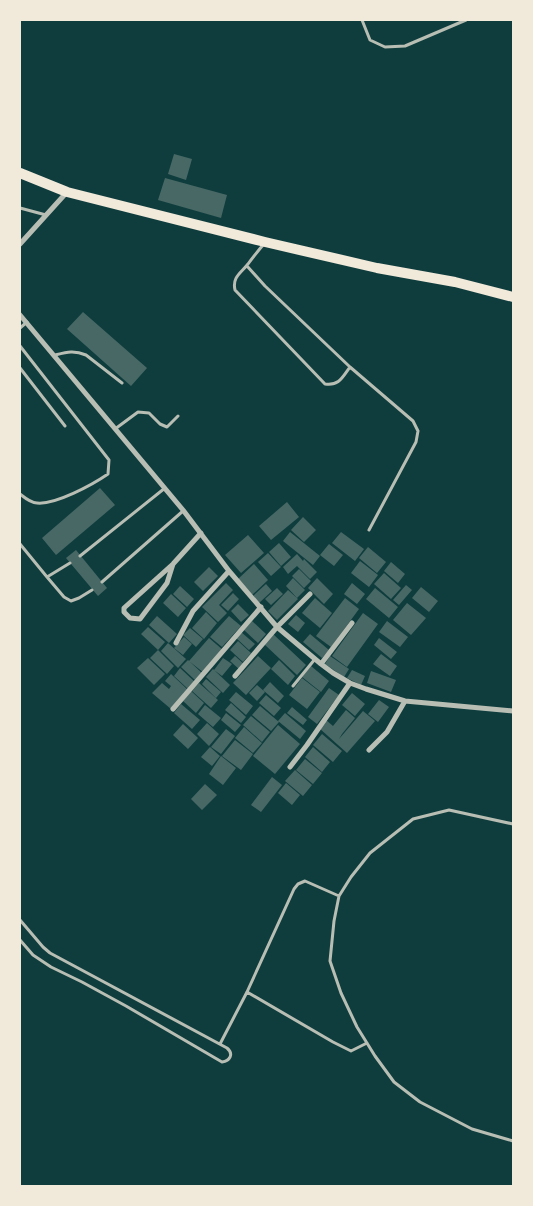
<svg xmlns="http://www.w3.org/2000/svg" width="533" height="1206" font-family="Manrope,sans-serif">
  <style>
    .building { fill: #486865 }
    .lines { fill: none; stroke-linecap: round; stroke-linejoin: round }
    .service { stroke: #b8beb3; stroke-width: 3 }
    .minor { stroke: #b8beb3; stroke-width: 5 }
    .trunk { stroke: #f1e9da; stroke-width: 10 }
  </style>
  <rect width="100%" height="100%" fill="#0f3d3e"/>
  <path class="building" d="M174,154L192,159L186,180L168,174Z
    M165,178L227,195L221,218L158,200Z
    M83,312L147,368L131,386L67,329Z
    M100,488L115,505L56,555L42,538Z
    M287,502L299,517L271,540L259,526Z
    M303,517L316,530L304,542L291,530Z
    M290,532L320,556L313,565L283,541Z
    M341,532L364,549L355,561L332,543Z
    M248,535L264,553L241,573L225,555Z
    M279,543L291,557L281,566L269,552Z
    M329,544L343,555L334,566L320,555Z
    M368,547L386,562L377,573L359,558Z
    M76,550L107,588L98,596L66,558Z
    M268,553L281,567L271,576L258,562Z
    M297,554L303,561L304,559L317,572L310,579L297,566L288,574L283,567Z
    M360,561L378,575L369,587L351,573Z
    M391,562L405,574L398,583L384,571Z
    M254,564L268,580L252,595L238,579Z
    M209,567L218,576L203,591L194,582Z
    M299,569L311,581L304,588L292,576Z
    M384,573L401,588L391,599L374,584Z
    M293,578L305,590L297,598L286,586Z
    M317,578L333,594L324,604L308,588Z
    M226,583L233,590L219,605L227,613L218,622L202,607Z
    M352,583L365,594L357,604L344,594Z
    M266,584L272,591L259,603L253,596Z
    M406,585L412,590L399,605L393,600Z
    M180,586L194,599L187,607L173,594Z
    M421,587L438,601L429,612L412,598Z
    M277,588L283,594L271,605L265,599Z
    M375,588L398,607L389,618L366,599Z
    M288,590L298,599L277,620L268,611Z
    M233,593L239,599L228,611L221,605Z
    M171,594L186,608L178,617L163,603Z
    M315,598L332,613L320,628L302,613Z
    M345,598L359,609L331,647L316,636Z
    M407,603L426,618L411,635L393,620Z
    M238,604L249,615L241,622L231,611Z
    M206,612L217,623L204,639L192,628Z
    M363,613L378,624L347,667L332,656Z
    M296,615L305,623L298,632L288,624Z
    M157,616L177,634L169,643L149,625Z
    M229,616L241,626L222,647L210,637Z
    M252,621L266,634L258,643L244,630Z
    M387,621L408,637L400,647L379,632Z
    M148,627L165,642L158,650L141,634Z
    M190,628L203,639L196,647L183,635Z
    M241,632L255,644L249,650L236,638Z
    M273,634L306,665L297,675L264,644Z
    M310,634L329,650L322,658L303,642Z
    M184,637L192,644L183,655L174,648Z
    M209,638L223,650L204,673L189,661Z
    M379,638L397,652L391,659L374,645Z
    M238,641L251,653L243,662L230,650Z
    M168,643L186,659L178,668L161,651Z
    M158,650L174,666L167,674L150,658Z
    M381,654L397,666L390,676L373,664Z
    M235,656L245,665L240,670L230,661Z
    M258,656L271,668L246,695L233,683Z
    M330,656L349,669L344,677L325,664Z
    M148,658L165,674L154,685L137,668Z
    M223,658L232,664L222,676L214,670Z
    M188,660L203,674L196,681L181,667Z
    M279,660L295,676L288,685L271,669Z
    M311,666L329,681L321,692L302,677Z
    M180,668L195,682L188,689L174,676Z
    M213,669L230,685L223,693L206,677Z
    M352,670L365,676L361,685L347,678Z
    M371,671L396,680L391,692L367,683Z
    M171,674L188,690L171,709L152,693L162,683L169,689L171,686L165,681Z
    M302,678L320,692L307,709L289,695Z
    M206,679L221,692L216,698L202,684Z
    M270,682L284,696L278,703L263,690Z
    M199,683L218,700L211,708L192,691Z
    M257,685L265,692L257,701L249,693Z
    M329,688L339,695L317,724L308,717Z
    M191,691L204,703L196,713L183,701Z
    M236,692L253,706L246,715L229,700Z
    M352,693L365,704L355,716L342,705Z
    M266,695L281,708L274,716L259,703Z
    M379,700L389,707L378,722L368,714Z
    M231,703L246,717L241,723L225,710Z
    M181,704L200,720L192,729L174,713Z
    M205,705L221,718L213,727L198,714Z
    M260,706L279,722L271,731L252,715Z
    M292,707L307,720L303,725L287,713Z
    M346,710L355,718L342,734L339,739L363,711L375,721L347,753L319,728L326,720L333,726Z
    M226,713L241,725L235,732L221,720Z
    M285,713L306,731L300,739L278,721Z
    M251,716L270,732L262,742L243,725Z
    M207,723L219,734L209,746L197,734Z
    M183,724L198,738L188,749L173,735Z
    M278,725L300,744L275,774L253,756Z
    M244,727L262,743L253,753L235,738Z
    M226,729L235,736L221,754L211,747Z
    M322,734L342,751L333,762L313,745Z
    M235,740L253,754L241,770L222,756Z
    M210,747L220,756L212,766L201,757Z
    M313,747L330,762L322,772L305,757Z
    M221,756L236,768L223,785L209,774Z
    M305,759L322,773L313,784L296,770Z
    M295,770L312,785L303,796L285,781Z
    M272,777L282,785L261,812L251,805Z
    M286,783L300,795L292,805L278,793Z
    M205,784L217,795L202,810L191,799Z"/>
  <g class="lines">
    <path class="service" d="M362,20L370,40L385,47L405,46L466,20
      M20,208L46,215
      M247,266L265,286L350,367C342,378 339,386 325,384L235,290C232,277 241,273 248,264C253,257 258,251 263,245
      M20,328L27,322
      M20,346L109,460L108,474C92,485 55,505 37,503C31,503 25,498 20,494
      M55,355C67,352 74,350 86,355L122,383
      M350,367L413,421L418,431L416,442L369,530
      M20,368L65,426
      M115,429L138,412L149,413L160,424L167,427L178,416
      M20,544L47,577L70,563
      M80,556L165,488
      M47,577L64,597L71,601L79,598L92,590
      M102,582L183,511
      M293,686L315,659
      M339,896L334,921L330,961L341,993L357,1027L375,1056L394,1082L420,1102L472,1129L513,1141
      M20,920L43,947L50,953L227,1048C234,1054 230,1061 222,1062L126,1006L82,982L51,967L33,955L20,940
      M247,992L333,1042L351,1051L367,1043
      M220,1044L247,992L294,889L298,884L305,881L339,896L351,877L370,853L413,819L449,810L513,824"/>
    <path class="minor" d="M20,244L67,192
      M20,315L183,510L229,571L277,627L321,664L333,673L350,683L366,689L405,701L513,711
      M173,564L167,583L140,619L130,618L124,612V608L173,564L201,533
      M176,643L193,611L229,571
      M321,664L352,623
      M235,676L277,627L310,594
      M173,709L261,607
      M369,750L387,732L405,701
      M290,767L307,745L350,683"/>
    <path class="trunk" d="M20,173L67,192L265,242L377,268L455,282L513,297"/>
  </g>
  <rect width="533" height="1206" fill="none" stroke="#f1e9da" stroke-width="42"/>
</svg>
